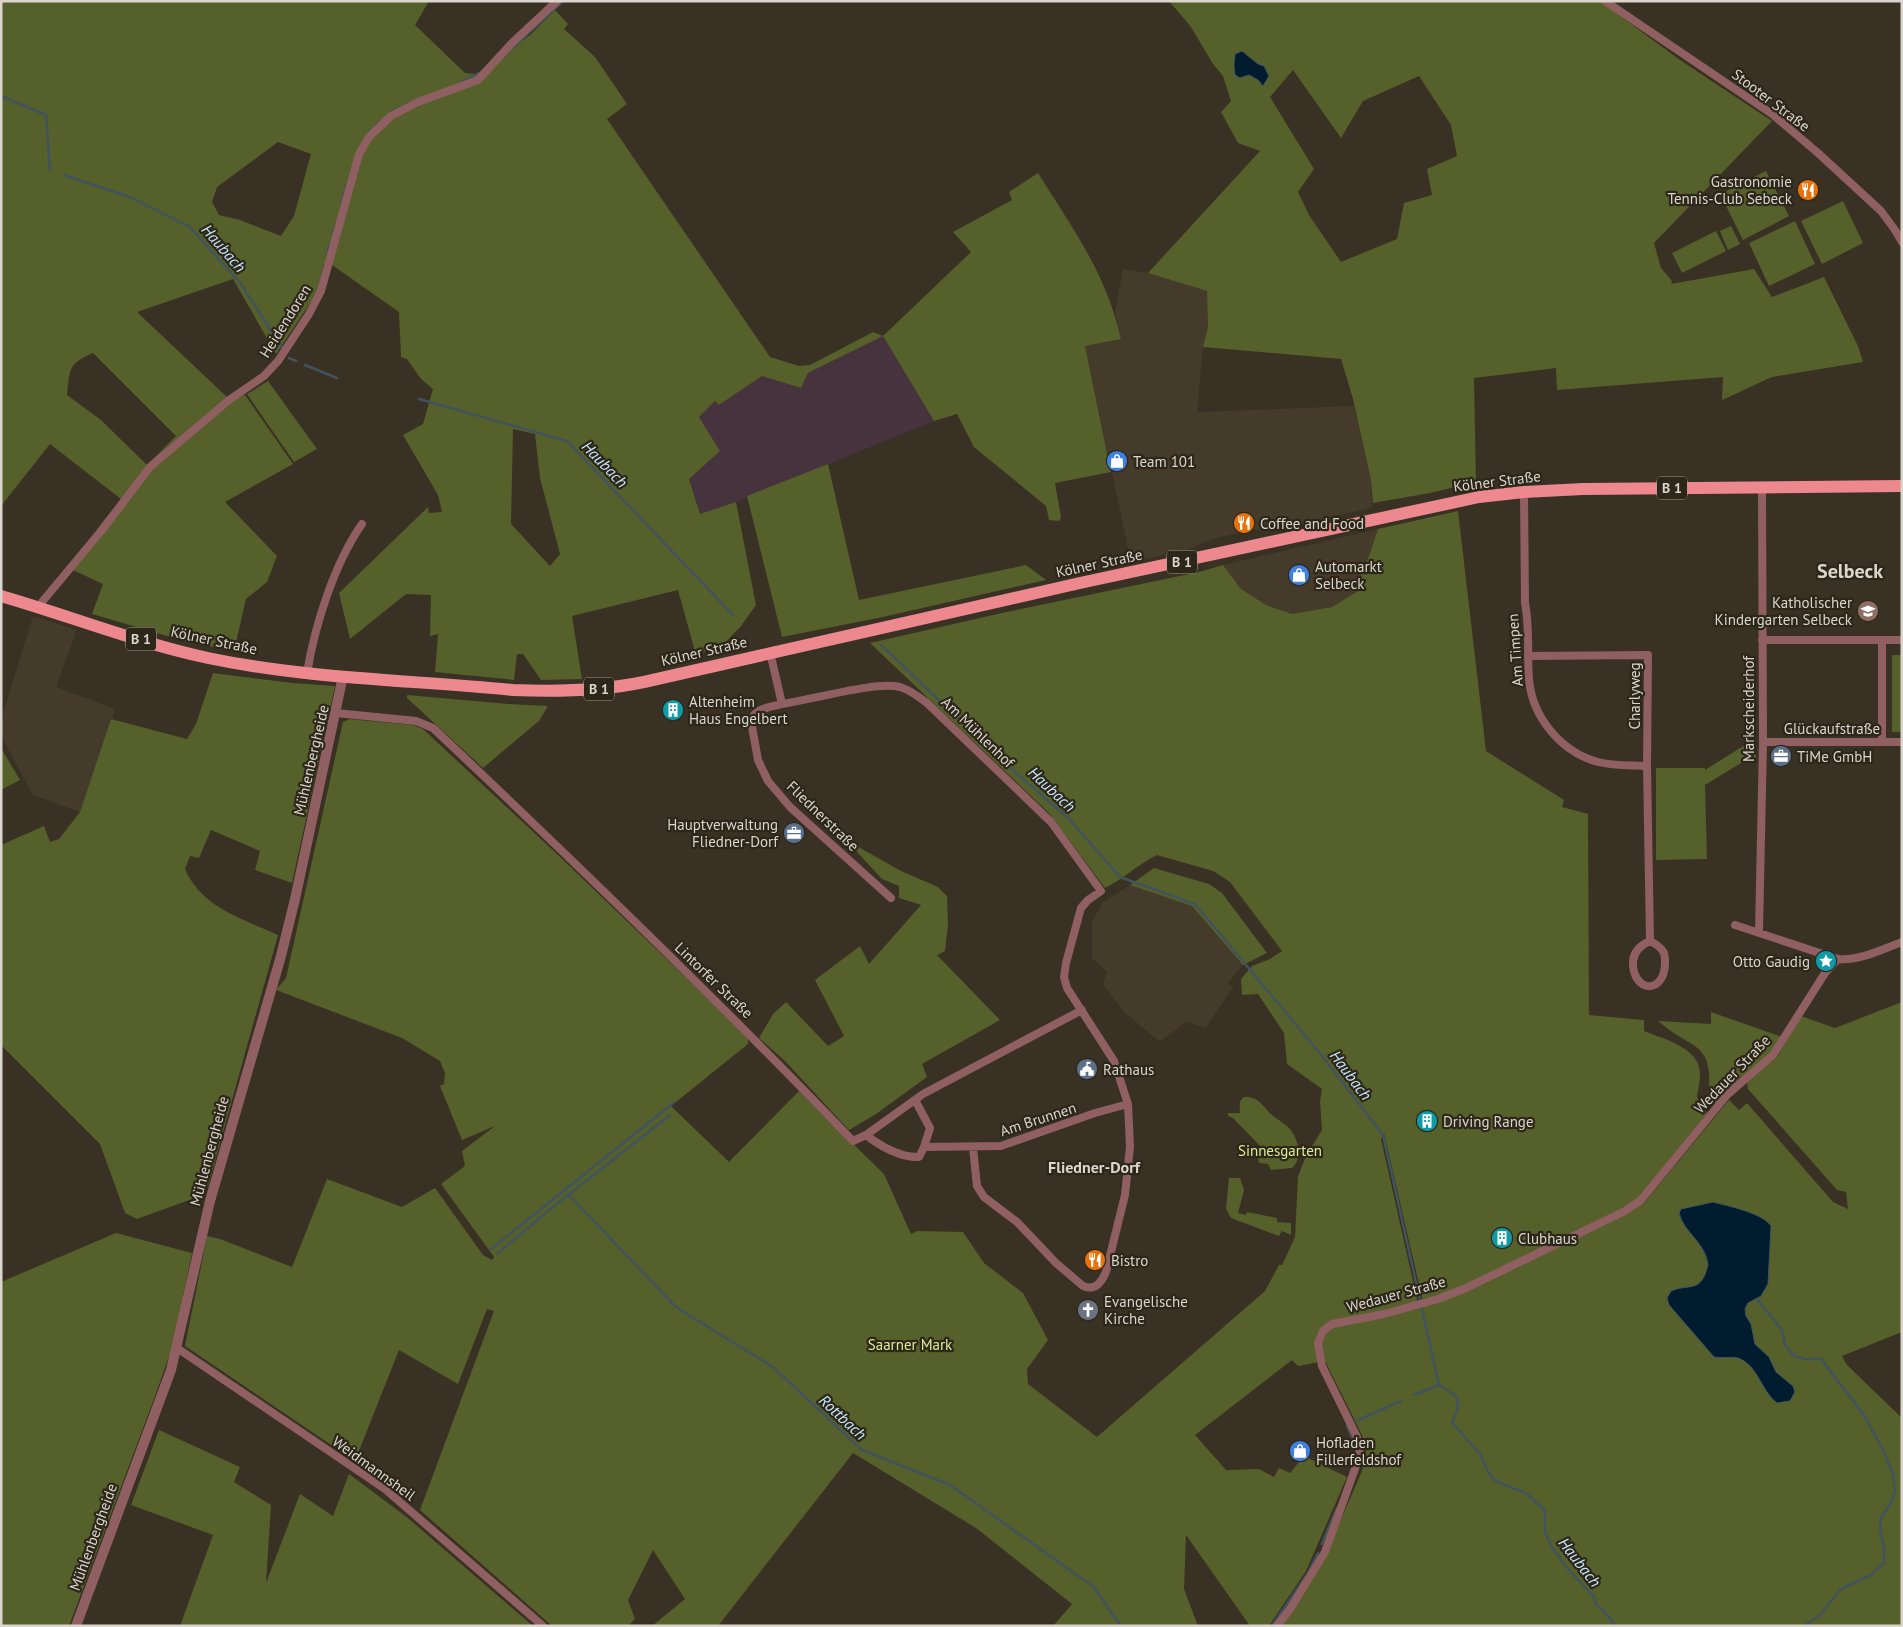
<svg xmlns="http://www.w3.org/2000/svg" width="1903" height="1627" font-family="'PT Sans',sans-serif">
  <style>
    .commercial { fill: #443b2b }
    .industrial { fill: #46333d }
    .green { fill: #56602b; fill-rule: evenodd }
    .water { fill: #001c2e; stroke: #41545e }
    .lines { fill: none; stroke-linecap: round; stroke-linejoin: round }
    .stream { stroke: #41545e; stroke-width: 2.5 }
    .minor { stroke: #905f61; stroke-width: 8 }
    .tertiary { stroke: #905f61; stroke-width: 10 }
    .primary { stroke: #ed888f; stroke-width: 12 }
    .labels { text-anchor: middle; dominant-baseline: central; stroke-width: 4.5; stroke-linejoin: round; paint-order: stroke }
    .shield { fill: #2d271a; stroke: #a6a298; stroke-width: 1 }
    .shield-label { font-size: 14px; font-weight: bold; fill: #dad6ce }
    .street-label { font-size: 15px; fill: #dad6ce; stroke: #2d271a }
    .poi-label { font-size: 15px; fill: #dad6ce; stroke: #2d271a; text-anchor: start }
    .park-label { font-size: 15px; fill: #daed93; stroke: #2d271a }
    .water-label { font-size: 16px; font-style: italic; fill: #c5e6fb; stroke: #2d271a }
    .neighbourhood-label { font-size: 16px; font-weight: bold; fill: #dad6ce; stroke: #2d271a }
    .district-label { font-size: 20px; font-weight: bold; fill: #dad6ce; stroke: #2d271a }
  </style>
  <rect width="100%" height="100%" fill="#383124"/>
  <path class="commercial" d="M1123,269L1148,273L1207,291L1208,327L1203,347L1197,412L1354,406L1371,480L1372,508L1268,531L1254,530L1215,538L1187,550L1131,562L1085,346L1121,338L1115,312Z
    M1378,529L1369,556L1361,575L1364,588L1332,607L1292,614L1266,605L1241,589L1223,565Z
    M33,616L77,630L56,687L115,709L80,812L33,795L1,736V720Z
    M1130,885L1192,906L1243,965L1228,983L1233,987L1206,1028L1186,1022L1160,1042L1124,1012L1103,984L1107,972L1092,958V922L1103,902Z"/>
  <path class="industrial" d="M883,336L934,421L736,502L700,514L689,479L720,451L699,417L716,400L719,405L762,376L801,387L808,373Z"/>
  <path class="green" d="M1,1H429L415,25L465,73L476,74L530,35L555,10L568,24L564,29L595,57L627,104L607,119L770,357L799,366L810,365L873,332L883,336L971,252L953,232L1012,200L1009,192L1038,173C1073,229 1106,273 1121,339L1085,346L1111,472L1055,483L1061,517L1059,521L1049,520L1046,506L974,447L957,414L934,421L883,336L808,373L801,388L762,376L719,405L715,401L699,417L720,451L689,479L700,514L736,502L756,605L741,626L725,643L696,655L678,590L572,616L582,679L541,680L523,654H517L514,680L435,672L438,634L430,636L431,595L406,594L350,639L339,593L428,507L429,513L442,512L438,495L403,435L423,424L433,389L421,379L407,359L401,357L399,312L332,265L324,264L317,293L276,354L233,279L137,312L229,399L245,395L293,464L225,502L277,556L267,582L246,599L234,651L184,641L92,614L103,584L73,570L102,534L97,529L121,499L50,444L1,506ZM278,142L311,154L294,216L281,236L240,220L219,215L212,202L217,187ZM93,353L176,436L147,465L101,420L67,395C70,370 67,364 93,353ZM513,429L535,434L540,478L560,554L550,566L511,524Z
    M1169,1H1600L1680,60L1772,121L1654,243L1661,268L1672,281L1671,284L1754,269L1772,297L1824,277L1858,346L1863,362L1772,377L1722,400L1723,377L1557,390L1556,368L1474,378L1476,482L1430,493L1373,503L1371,480L1353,399L1341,359L1203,347L1208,327L1207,291L1148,273L1260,151L1238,143L1221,112L1231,101L1223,76L1213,64L1191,27ZM1293,70L1341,138L1363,101L1419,76L1451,125L1457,156L1427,169L1432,195L1404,203L1397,239L1341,262L1309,215L1298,192L1314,169L1270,97Z
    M1766,171L1789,216L1743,240L1720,194Z
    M1843,201L1863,243L1822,264L1801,221Z
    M1795,221L1815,264L1769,286L1749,243Z
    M1731,226L1740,244L1728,250L1720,231Z
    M1716,231L1726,251L1682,273L1672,253Z
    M268,381L317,449L294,462L247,394Z
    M828,464L859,600L1026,565L1046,580L883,617L782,637L747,496Z
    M1458,511L1486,751L1564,800L1562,807L1588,814L1589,1015L1644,1020V1031C1663,1039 1700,1047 1700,1074C1700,1081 1698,1090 1697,1097L1707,1113L1640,1196L1644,1203L1729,1100L1739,1110L1747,1103L1833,1202L1848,1209L1846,1192L1837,1190L1748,1089L1747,1082L1777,1057L1801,1016L1835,1028L1902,1002V1332L1842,1356L1847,1365L1902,1418V1626H1282L1328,1549L1362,1471L1366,1451L1362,1435L1325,1361L1298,1366L1292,1360L1195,1435L1226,1470L1259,1469L1274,1477L1279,1468L1290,1473L1304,1456L1347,1477L1306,1571L1269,1626H1250L1186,1535L1184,1589L1198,1626H1053L1072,1604L976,1528L853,1453L718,1626H652L685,1599L653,1550L628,1600L635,1619L628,1626H552L420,1510L494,1311L487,1309L458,1384L399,1350L355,1461L185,1346L207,1236L220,1239L292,1267L327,1179L402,1207L435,1188L483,1255L492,1260L494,1257L441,1184L465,1166L462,1151L495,1126L462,1140L440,1086L444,1084L445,1073L440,1061L402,1038L276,990L286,978L343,722L349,719L413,725L423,729L558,855L748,1037V1044L671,1106L729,1162L799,1091L884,1174L911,1234L917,1231L963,1232L984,1263L1023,1293L1048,1340L1027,1369L1028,1384L1097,1437L1265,1291L1279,1265H1282L1295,1237L1298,1176L1306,1156L1322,1130L1320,1101L1322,1089L1287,1064L1284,1033L1258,994L1242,995L1241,979L1252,966L1270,959L1282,951L1230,882L1213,871L1157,855C1138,864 1124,879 1105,888L1049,813L870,643L1002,613L1199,572L1223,565L1241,589L1266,605L1292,614L1332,607L1363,588L1361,575L1369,556L1378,529ZM1384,1133L1424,1306L1419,1308L1381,1139Z
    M1892,655H1902V732H1892Z
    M213,673L293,683L335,686L292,883L255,870L260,851L211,830L199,858L190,856L185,869C202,908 242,918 278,935L208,1186L203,1195L137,1219L125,1213L100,1144L1,1045V845L44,826L50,842L59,839L80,812L111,719L187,739L196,724Z
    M407,695L509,704L548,706L539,721L483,768L407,698Z
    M1756,738V761L1749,758L1705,785L1707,859L1656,860V768H1705V770Z
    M1,748L20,780L1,790Z
    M846,840L901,871L938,887L947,896L948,924L945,951L937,955L1000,1020L922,1064L927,1077L876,1114L849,1130L784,1060L759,1038L773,1014L786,1002L828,1046L844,1036L815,980L860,946L869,964L921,905L899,898V886L882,879Z
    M1154,868L1209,884L1222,893L1267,953L1243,965L1192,906L1130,885Z
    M1711,1012L1782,1037C1765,1064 1736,1079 1716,1103L1708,1097C1715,1040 1692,1051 1658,1021L1711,1024Z
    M1244,1097C1259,1096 1262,1106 1272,1115C1276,1119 1283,1122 1287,1126C1298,1136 1304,1158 1292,1168L1271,1170L1268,1164L1259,1163L1256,1148L1261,1147L1233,1118L1228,1116V1113H1240C1240,1107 1238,1101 1244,1097Z
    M1229,1178H1240L1244,1190L1238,1213L1246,1215L1247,1212L1277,1218V1222L1291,1223V1235L1282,1231L1279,1236L1231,1218L1226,1209Z
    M116,1233L192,1253L172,1348L154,1399L69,1626H1V1282Z
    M159,1430L240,1467L234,1482L271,1505L266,1583L300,1494L333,1516L349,1474L408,1518L533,1626H180L213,1535L131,1505Z"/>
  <path class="water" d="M1242,51L1258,64L1264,66L1269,76L1263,86L1258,80L1249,75L1240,78L1235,75L1234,65L1235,54Z
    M1713,1202C1728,1206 1763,1213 1771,1226L1768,1284L1761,1296L1748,1303L1745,1309L1746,1316L1751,1324L1755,1344L1769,1357L1776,1372L1793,1386L1795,1392L1790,1401L1777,1403C1761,1391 1758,1365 1738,1358C1731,1356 1721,1359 1714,1357L1669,1305L1667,1298L1671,1291C1690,1283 1701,1294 1708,1265C1706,1243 1684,1233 1679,1213L1681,1209Z"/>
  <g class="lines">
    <path class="stream" d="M507,53L563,1
      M461,82L481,72
      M1,96L46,115L50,170
      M392,111L410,103
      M370,131L379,123
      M64,175L130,197L190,227L241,284L283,349
      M341,205L346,186
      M333,233L335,227
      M327,255L329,245
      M289,358L296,361
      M305,365L337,378
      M419,399L567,441L733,615
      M881,645L1015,772L1069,819L1120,877L1195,904L1323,1057L1383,1135L1439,1385L1457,1397L1458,1407L1452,1423L1481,1455L1487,1470L1495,1481L1526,1493L1545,1511V1531L1551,1546L1568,1569L1594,1597L1596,1605L1603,1610L1616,1626
      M568,1194L676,1307L773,1367L862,1450L950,1485L1094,1587L1121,1626
      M491,1249L673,1103
      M497,1254L548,1211L670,1115
      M1757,1299L1782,1330L1785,1345L1794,1356L1806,1359H1821L1864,1415L1883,1450L1893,1474L1895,1491L1892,1501L1881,1518L1880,1528L1884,1549V1563L1871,1575L1841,1589L1818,1617L1803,1626
      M1414,1395L1439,1385
      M1358,1420L1401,1401
      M1347,1426L1355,1444
      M1322,1544L1337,1508
      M1272,1626L1308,1573L1318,1553"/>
    <path class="minor" d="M1605,1L1772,114L1818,153L1881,211L1895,230L1902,242
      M1524,492L1525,603C1530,628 1527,654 1529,679C1532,717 1561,752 1598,762C1614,766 1631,765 1647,766L1650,941C1641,945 1634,951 1633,961C1632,994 1666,995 1665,961C1665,957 1665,953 1662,950C1659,946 1654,943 1650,941
      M40,607L42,602L102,530L150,467L229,400L264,376L278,361L309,314L321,291L359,154L369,137L391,116L418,102L478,80L512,43L557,1
      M1762,640H1902
      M770,652L782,704C811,700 875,681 900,687C910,690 918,696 927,703L1051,822L1101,891L1088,900L1081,908L1066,963L1064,977L1067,988L1114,1061L1128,1104L1130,1147L1125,1195L1106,1272C1101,1283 1095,1291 1083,1286L1056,1263L1017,1222L984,1197L977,1186L973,1148
      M1529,656L1648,655L1647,766
      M307,673C315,625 334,564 362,524
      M782,704C771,707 754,708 751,721L758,760L768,781L790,807L891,898
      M336,713L416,721L433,728C576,863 717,999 853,1141L866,1135L923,1094L1082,1010
      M1882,741V640
      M1763,742H1902
      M1735,925L1838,959C1860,961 1882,949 1902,942
      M1759,931L1763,742L1762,488
      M915,1100L930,1128L924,1147
      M866,1135C880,1146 901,1158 919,1157L924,1147L1001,1146L1095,1113L1128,1104
      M177,1348L385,1489L543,1626
      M1277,1626L1290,1609L1325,1552L1360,1455L1357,1437L1322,1366L1318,1343L1323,1331L1332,1324L1384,1314L1438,1299L1464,1289L1625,1211L1641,1200L1727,1095L1773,1055L1825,973L1838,959"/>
    <path class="tertiary" d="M76,1626L171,1370L210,1201L281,956L295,899L343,676"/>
    <path class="primary" d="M1,596C70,616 138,643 208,658C308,679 412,680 513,690C558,692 600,691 644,682L1080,583L1479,497L1524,492L1583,489L1902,486"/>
  </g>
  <defs>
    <g id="restaurant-disc" transform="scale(1.125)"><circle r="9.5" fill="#e8710a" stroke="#2d271a"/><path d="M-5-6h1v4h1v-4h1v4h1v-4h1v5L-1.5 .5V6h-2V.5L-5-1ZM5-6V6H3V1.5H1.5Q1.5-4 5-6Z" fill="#fff"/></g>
    <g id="shop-disc" transform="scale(1.125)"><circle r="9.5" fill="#3f7fe0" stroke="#2d271a"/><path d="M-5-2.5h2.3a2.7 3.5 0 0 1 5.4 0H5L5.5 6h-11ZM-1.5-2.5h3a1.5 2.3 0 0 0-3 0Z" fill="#fff"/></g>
    <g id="school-disc" transform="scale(1.125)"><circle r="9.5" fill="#8d6e63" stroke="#2d271a"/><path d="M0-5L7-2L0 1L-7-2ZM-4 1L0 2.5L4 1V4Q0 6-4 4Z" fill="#fff"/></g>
    <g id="building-disc" transform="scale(1.125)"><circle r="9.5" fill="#0f9aa8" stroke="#2d271a"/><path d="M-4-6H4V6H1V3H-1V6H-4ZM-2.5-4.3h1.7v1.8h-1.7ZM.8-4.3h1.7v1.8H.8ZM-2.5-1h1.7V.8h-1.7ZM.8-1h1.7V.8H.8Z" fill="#fff"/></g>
    <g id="office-disc" transform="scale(1.125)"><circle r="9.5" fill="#5c6f8a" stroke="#2d271a"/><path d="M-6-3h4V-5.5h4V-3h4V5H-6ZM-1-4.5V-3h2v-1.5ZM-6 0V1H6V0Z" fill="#fff"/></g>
    <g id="sight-disc" transform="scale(1.125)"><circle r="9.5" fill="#0f9aa8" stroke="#2d271a"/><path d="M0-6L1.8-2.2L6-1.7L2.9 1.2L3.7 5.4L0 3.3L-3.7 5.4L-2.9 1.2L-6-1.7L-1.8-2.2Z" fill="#fff"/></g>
    <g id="civic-disc" transform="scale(1.125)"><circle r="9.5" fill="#5c6f8a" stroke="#2d271a"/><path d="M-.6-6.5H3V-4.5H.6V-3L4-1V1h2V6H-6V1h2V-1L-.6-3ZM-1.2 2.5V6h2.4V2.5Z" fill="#fff"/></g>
    <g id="church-disc" transform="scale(1.125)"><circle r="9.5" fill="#6b7280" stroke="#2d271a"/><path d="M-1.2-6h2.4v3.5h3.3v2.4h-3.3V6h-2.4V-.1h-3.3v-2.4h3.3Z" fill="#fff"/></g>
  </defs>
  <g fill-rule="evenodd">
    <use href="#restaurant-disc" x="1808" y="190"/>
    <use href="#shop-disc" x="1117" y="461"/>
    <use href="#restaurant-disc" x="1244" y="523"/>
    <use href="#shop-disc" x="1299" y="575"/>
    <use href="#school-disc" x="1868" y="611"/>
    <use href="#building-disc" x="673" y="710"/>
    <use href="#office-disc" x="1781" y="756"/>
    <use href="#office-disc" x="794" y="833"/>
    <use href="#sight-disc" x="1826" y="961"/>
    <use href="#civic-disc" x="1087" y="1069"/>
    <use href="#building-disc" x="1427" y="1121"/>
    <use href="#building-disc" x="1502" y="1238"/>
    <use href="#restaurant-disc" x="1095" y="1260"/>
    <use href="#church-disc" x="1088" y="1310"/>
    <use href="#shop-disc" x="1300" y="1451"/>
  </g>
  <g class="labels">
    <g class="shield">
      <rect x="1657" y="476.5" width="30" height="23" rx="4"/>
      <rect x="1167" y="550.5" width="30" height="23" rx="4"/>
      <rect x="126" y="627.5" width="30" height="23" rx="4"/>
      <rect x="584" y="677.5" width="30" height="23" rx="4"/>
    </g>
    <g class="shield-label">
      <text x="1672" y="488">B 1</text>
      <text x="1182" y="562">B 1</text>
      <text x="141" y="639">B 1</text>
      <text x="599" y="689">B 1</text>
    </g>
    <g class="street-label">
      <text transform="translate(1771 100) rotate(37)">Stooter Straße</text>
      <text transform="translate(285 321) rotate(-58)">Heidendoren</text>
      <text transform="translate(1497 481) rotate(-7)">Kölner Straße</text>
      <text transform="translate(1099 563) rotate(-12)">Kölner Straße</text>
      <text transform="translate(214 640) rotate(12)">Kölner Straße</text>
      <text transform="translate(1515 650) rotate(-94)">Am Timpen</text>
      <text transform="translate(704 651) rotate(-13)">Kölner Straße</text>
      <text transform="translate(1634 696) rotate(-90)">Charlyweg</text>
      <text transform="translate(1748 709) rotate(-90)">Markscheiderhof</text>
      <text x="1832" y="728">Glückaufstraße</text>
      <text transform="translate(978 732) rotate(44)">Am Mühlenhof</text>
      <text transform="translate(311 760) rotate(-77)">Mühlenbergheide</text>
      <text transform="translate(823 816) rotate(44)">Fliednerstraße</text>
      <text transform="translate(714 980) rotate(44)">Lintorfer Straße</text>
      <text transform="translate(1732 1074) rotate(-46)">Wedauer Straße</text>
      <text transform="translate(1038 1119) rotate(-18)">Am Brunnen</text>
      <text transform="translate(209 1151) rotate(-75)">Mühlenbergheide</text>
      <text transform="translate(1396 1294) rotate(-15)">Wedauer Straße</text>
      <text transform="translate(374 1468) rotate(36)">Weidmannsheil</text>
      <text transform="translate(93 1537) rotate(-70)">Mühlenbergheide</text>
    </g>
    <g class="poi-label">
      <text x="1792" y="181" text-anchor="end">Gastronomie<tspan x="1792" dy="17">Tennis-Club Sebeck</tspan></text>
      <text x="1133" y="461">Team 101</text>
      <text x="1260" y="523">Coffee and Food</text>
      <text x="1315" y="566">Automarkt<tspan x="1315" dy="17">Selbeck</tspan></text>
      <text x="1852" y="602" text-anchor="end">Katholischer<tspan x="1852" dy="17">Kindergarten Selbeck</tspan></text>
      <text x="689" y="701">Altenheim<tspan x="689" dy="17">Haus Engelbert</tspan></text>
      <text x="1797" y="756">TiMe GmbH</text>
      <text x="778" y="824" text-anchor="end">Hauptverwaltung<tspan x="778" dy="17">Fliedner-Dorf</tspan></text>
      <text x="1810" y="961" text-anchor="end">Otto Gaudig</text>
      <text x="1103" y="1069">Rathaus</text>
      <text x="1443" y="1121">Driving Range</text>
      <text x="1518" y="1238">Clubhaus</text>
      <text x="1111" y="1260">Bistro</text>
      <text x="1104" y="1301">Evangelische<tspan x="1104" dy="17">Kirche</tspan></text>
      <text x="1316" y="1442">Hofladen<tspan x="1316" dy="17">Fillerfeldshof</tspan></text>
    </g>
    <g class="park-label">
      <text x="1280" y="1150">Sinnesgarten</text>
      <text x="910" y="1344">Saarner Mark</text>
    </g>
    <g class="water-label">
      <text transform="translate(224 248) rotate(49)">Haubach</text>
      <text transform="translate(605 464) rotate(46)">Haubach</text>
      <text transform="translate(1052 789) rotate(43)">Haubach</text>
      <text transform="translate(1351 1075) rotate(53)">Haubach</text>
      <text transform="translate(843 1417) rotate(43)">Rottbach</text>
      <text transform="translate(1580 1562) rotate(52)">Haubach</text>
    </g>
    <g class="neighbourhood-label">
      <text x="1094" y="1167">Fliedner-Dorf</text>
    </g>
    <g class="district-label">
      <text x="1850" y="571">Selbeck</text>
    </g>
  </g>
  <rect width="1903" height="1627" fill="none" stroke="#dad6ce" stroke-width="5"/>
</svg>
